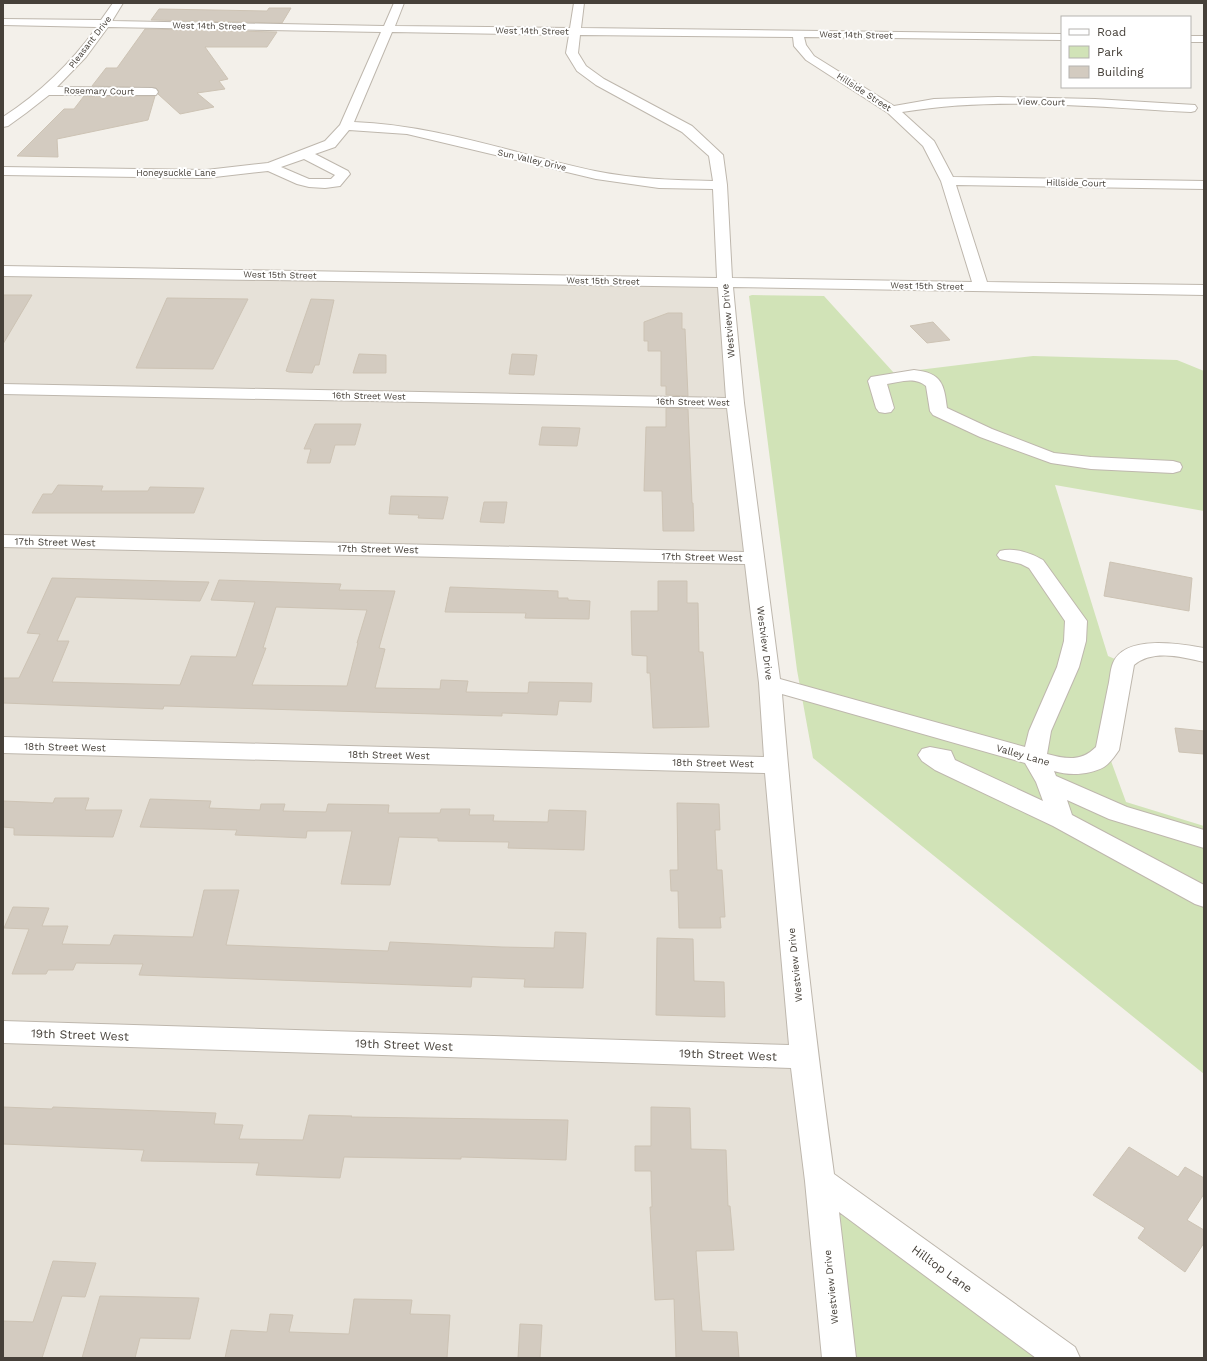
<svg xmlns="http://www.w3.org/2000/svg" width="1207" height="1361" font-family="'Work Sans',sans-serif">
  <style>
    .residential { fill: #e6e1d8 }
    .green { fill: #d1e3b7 }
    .building { fill: #d3cbc0; stroke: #cdc3b4; fill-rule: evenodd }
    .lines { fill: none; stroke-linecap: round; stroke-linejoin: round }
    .minor-casing { stroke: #beb7ad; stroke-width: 2 }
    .minor { fill: #fff; fill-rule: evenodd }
    .labels { text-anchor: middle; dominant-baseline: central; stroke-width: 4; stroke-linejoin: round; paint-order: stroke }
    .far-street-label { font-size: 9px; fill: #464039; stroke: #fff }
    .street-label { font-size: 10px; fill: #464039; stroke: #fff }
    .near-street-label { font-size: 12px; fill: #464039; stroke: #fff }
  </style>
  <rect width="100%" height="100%" fill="#f3f0ea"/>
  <path class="residential" d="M3,271L725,283L839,1358H3Z"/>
  <path class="green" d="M752,295L824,296L894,373L1033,356L1177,360L1204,371V511L1055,485L1108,656L1124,663L1107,750L1126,802L1204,826V1074L813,758L797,670L749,296Z
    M820,1181L1063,1358H839Z"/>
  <path class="building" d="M269,8H291L282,23L151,20L159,9L267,11Z
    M145,29L277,32L267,47H205L228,79L219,81L225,89L197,93L214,107L180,114L158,94L159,91L156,88L92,86L106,68H117Z
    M84,96H155L148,120L57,139L58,157L17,156L64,109H74Z
    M3,295H32L3,344Z
    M167,298L248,299L213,369L136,368Z
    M311,299L334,300L319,365H315L312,373L289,372L286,371Z
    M668,313H682V329H685L688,396L666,395V386H661V351H648V341H644V322Z
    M933,322L950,340L927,343L910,326Z
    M359,354L386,355V373H353Z
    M512,354L537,355L534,375L509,374Z
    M666,408L688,409L692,503H693L694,531H663L662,491H644L646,427H666Z
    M315,424H361L355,445H335L330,463H307L311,449H304Z
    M542,427L580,428L577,446L539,445Z
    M58,485L103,486L101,491H148L150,487L204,488L194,513H32L43,494H52Z
    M391,496L448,497L443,519L418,518L419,515L389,514Z
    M484,502H507L504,523L480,522Z
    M1110,562L1192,578L1189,611L1104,596Z
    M52,578L209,582L200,601L76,597L57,641H69L52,682L180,685L191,656L236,657L255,602L211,600L219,580L341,584L339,590L395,591L379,648L385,649L375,688L440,689L441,680L468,681L466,692L528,693L529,682L592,683L591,702L559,701L557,715L502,713V716L164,706L163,709L3,703V678H19L40,634L27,633ZM276,607L367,610L357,643H358L347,686L252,685L266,648H263Z
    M658,581H687V603H698L699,652H703L709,727L653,728L650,673H647V656L632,655L631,611H658Z
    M450,587L558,591V598H568V600L590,601L589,619L525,618L526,613L445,612Z
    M1175,728L1204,731V754L1179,752Z
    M55,798H89L85,810H122L113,837L14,835V828L3,827V801L53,803Z
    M150,799L211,801L209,808L260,810L261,804H285L283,811L326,812L328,804L389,805L388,813H440L441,809H470L469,815H494L493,821L548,822L549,810L586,811L584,850L508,848L509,842L438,841V838L399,837L390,885L341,884L352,831H307L306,838L235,835L237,830L140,827Z
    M677,803L719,804L720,830H715L717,870H722L725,917H720L721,928H679L678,891H671L670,870H678Z
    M204,890H239L226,945L388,951L390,942L502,947L554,948L555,932L586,933L583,988L524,987L525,979L472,977L471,987L139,975L143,964L76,963L73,970H48L46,974H12L29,929L4,928L13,907L49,908L42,926H68L62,944L110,945L114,935L193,937Z
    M657,938L693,939L694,981L724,982L725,1017L656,1015Z
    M3,1107L52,1109L53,1107L216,1113L214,1124L243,1125L239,1139L303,1140L309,1115L352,1116L351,1117L568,1120L566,1160L461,1157V1159L344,1157L340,1178L256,1175L259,1163L141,1161L144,1150L3,1144Z
    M651,1107L690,1108L691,1149L726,1150L728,1206H730L734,1250L696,1251L702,1331L737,1332L739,1358H676L674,1299L655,1300L650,1207H652L651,1171H635V1146H651Z
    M1129,1147L1178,1177L1185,1167L1204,1178V1194L1187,1220L1204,1230V1243L1185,1272L1138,1238L1145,1228L1093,1195Z
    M53,1261L96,1263L85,1297L62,1296L42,1358H3V1321L33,1322Z
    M100,1296L199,1298L190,1339L140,1338L135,1358H82Z
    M354,1299L412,1300L410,1314L450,1315L447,1358H225L231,1330L267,1332L270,1314L293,1315L289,1332L349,1334Z
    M520,1324L542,1325L540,1358H518Z"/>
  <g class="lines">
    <g class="minor-casing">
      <path id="minor" d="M113,3H123L112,21L384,26L394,3H404L395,26L570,28L574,3H584L581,28L1062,34V40L804,37L806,45L814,56L894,106L934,99L998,97L1095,99L1195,105L1197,108L1195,111L1191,112C1095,107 997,96 902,112L934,141L953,177L1204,181V189L956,185L987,282L1204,285V295L733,287L744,403L780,679L1025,747L1029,731L1057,667L1064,641L1065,621L1029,568L1021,564L1000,559L997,555L1000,551C1014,547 1031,553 1043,560L1087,621L1086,641L1079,667L1051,731L1047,754C1066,759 1081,762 1096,747C1100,727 1104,707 1108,687C1110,680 1110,670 1113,663C1125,634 1181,644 1204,648V662C1182,657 1153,649 1134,665L1119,750C1115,756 1110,763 1104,767C1090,775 1069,776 1054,771L1056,776L1127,807L1204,830V848L1109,819L1067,800L1072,815L1204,885V907L1195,904L1053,826L935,770L922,761L918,755L922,749L930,747L951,751L955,760L1043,801L1036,782L1025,763L782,694C795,854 812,1015 834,1174L1075,1347L1080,1358H1036L839,1212L856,1358H822L805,1181L791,1068L3,1043V1021L789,1045L765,773L3,753V737L764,757L759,683L745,564L3,547V535L744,552L727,408L3,394V384L726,398L718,287L3,276V266L717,278L713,189L659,188L596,179L407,134L349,130L335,147L315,154L348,171L350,174L340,186L325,188L309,187L297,184L268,171L206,178L3,175V167L206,170L268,163L325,141L340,125L381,32L108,27L86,57L57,87L152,88L156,89L158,92L156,95H49L26,113L8,126L3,127V117C40,93 71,63 97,27L3,25V19L101,20ZM392,32L569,35L566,53L577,71L596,85L682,132L709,156L713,181C673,180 634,179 595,171C515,154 436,125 354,122ZM580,35L793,37L794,46L806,60L888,113L923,146L941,181L972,282L732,278L727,185L723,155L692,126L604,79L586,66L578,53ZM304,159L335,175L331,179H309L281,167Z
        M1190,36H1204V42H1190Z
        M914,370C942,373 944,384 947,408L992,429L1054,453L1091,457L1173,461L1180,463L1182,467L1180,471L1173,473L1091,469L1051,463L980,437L933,415L930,411L926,386C915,376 899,382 887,384L894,408L891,412L885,413L879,412L876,408L868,381L871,377Z"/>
    </g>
    <use href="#minor" class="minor"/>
  </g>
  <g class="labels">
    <g class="far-street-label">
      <text transform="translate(209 26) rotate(1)">West 14th Street</text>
      <text transform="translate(532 31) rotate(1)">West 14th Street</text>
      <text transform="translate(856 35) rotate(1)">West 14th Street</text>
      <text transform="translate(90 42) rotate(-52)">Pleasant Drive</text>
      <text transform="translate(99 91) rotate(1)">Rosemary Court</text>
      <text transform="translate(864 92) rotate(33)">Hillside Street</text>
      <text transform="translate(1041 102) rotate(1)">View Court</text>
      <text transform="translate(532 160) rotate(13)">Sun Valley Drive</text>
      <text x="176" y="173">Honeysuckle Lane</text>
      <text transform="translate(1076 183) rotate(1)">Hillside Court</text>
      <text transform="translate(280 275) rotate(1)">West 15th Street</text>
      <text transform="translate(603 281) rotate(1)">West 15th Street</text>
      <text transform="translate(927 286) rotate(1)">West 15th Street</text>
      <text transform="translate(369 396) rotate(1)">16th Street West</text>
      <text transform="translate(693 402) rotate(1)">16th Street West</text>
    </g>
    <g class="street-label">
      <text transform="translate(728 321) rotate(-95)">Westview Drive</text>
      <text transform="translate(55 542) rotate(1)">17th Street West</text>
      <text transform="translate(378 549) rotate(1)">17th Street West</text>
      <text transform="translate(702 557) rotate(1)">17th Street West</text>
      <text transform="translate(765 643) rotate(83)">Westview Drive</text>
      <text transform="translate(65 747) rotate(1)">18th Street West</text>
      <text transform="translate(389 755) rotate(1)">18th Street West</text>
      <text transform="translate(1023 755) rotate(16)">Valley Lane</text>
      <text transform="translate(713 763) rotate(1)">18th Street West</text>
      <text transform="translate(795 965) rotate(-96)">Westview Drive</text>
      <text transform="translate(831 1287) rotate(-96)">Westview Drive</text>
    </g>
    <g class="near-street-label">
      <text transform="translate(80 1035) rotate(2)">19th Street West</text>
      <text transform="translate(404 1045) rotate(2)">19th Street West</text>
      <text transform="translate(728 1055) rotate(2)">19th Street West</text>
      <text transform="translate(942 1269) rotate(36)">Hilltop Lane</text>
    </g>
  </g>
  <rect width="1207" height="1361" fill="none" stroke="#464039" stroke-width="8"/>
  <rect x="1061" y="16" width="130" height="72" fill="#ffffff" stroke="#b5b3b0"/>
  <rect x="1069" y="29" width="20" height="6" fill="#ffffff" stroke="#b5b3b0"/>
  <text x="1097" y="36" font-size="12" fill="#464039">Road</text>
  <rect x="1069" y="46" width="20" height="12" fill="#d1e3b7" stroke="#b5b3b0"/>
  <text x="1097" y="56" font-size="12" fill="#464039">Park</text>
  <rect x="1069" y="66" width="20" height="12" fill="#d3cbc0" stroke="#b5b3b0"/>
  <text x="1097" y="76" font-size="12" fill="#464039">Building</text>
</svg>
